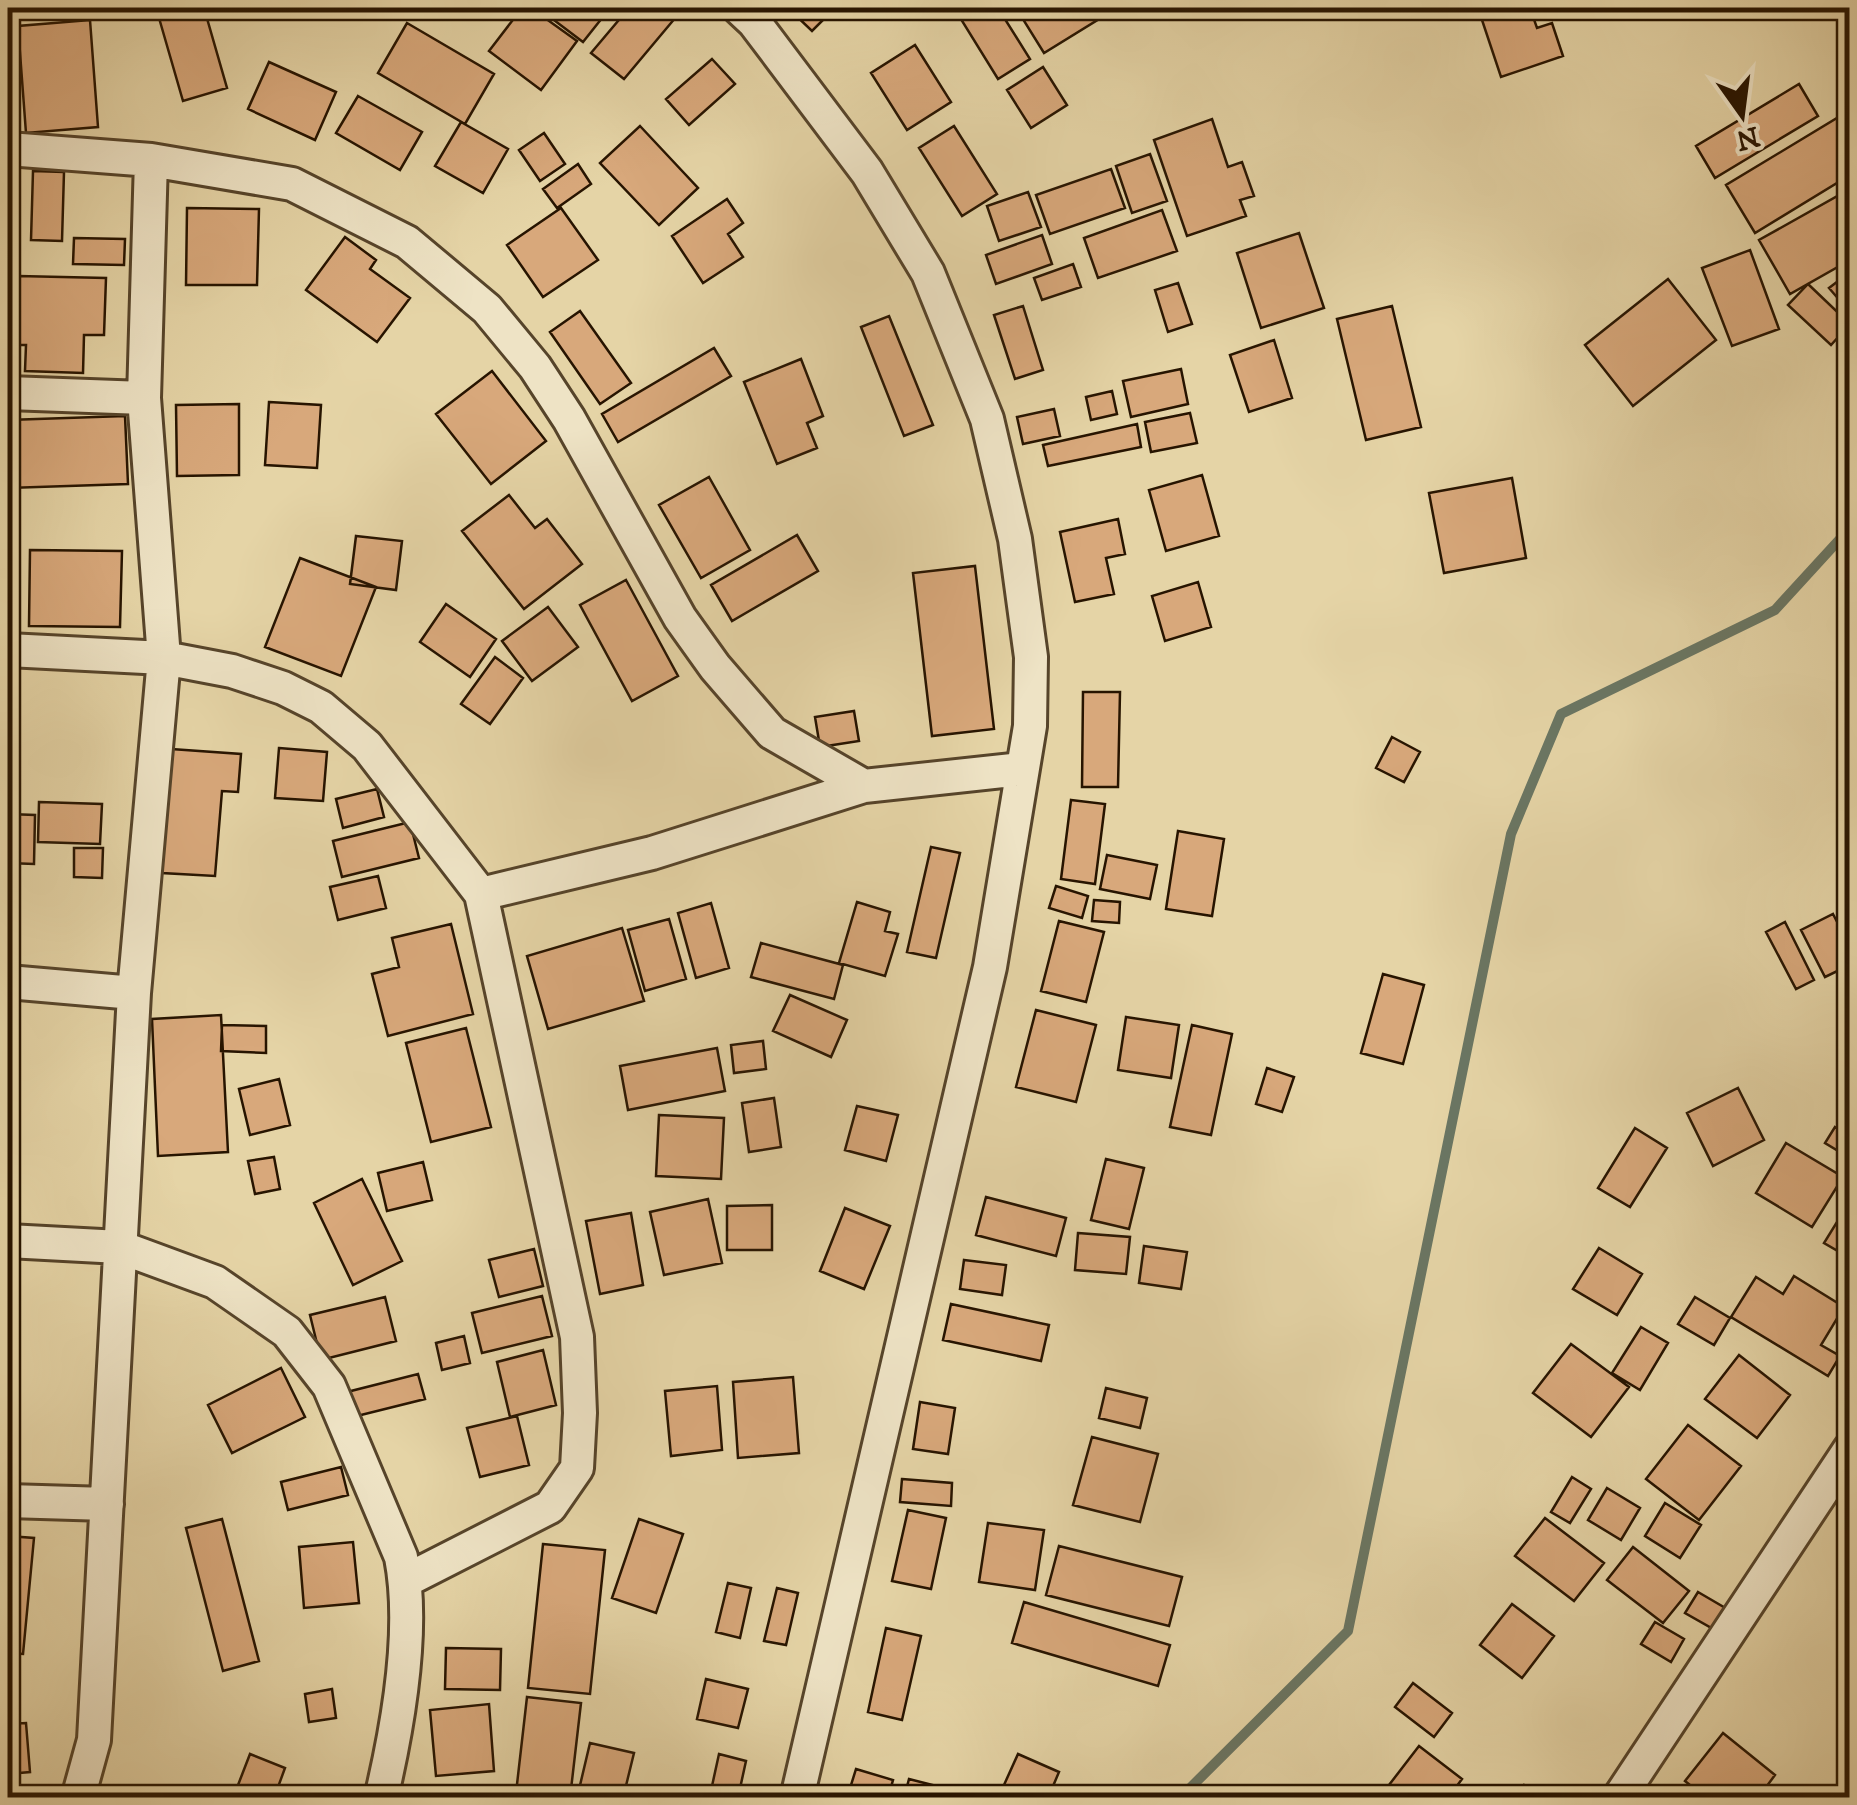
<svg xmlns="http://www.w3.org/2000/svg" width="1857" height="1805" font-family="'IM FELL DW Pica',serif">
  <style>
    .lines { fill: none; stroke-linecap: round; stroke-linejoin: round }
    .stream { stroke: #6a7663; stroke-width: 10 }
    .building { fill: #d8a87b; stroke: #271400; stroke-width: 2.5 }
    .minor-casing { stroke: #56442a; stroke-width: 38 }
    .minor { stroke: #eee3c5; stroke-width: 32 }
  </style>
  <rect width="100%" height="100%" fill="#e5d4a6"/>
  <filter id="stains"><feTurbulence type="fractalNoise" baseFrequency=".002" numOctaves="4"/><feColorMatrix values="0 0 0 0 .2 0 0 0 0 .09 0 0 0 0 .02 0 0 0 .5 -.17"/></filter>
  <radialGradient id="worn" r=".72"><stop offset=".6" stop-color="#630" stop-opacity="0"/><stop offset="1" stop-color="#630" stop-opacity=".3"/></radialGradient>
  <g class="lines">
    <path class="stream" d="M1180,1798L1348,1631L1511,834L1561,714L1775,610L1850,528"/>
  </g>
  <path class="building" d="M169,8H204L227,88L183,101L157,11Z
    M522,8H531L577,41L541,90L489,51Z
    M538,8H610L583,42Z
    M629,8H664L676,17L624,79L591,53Z
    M788,8H835L812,31Z
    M972,8H998L1030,59L998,79L959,16Z
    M1016,8H1110L1112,11L1044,53Z
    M1498,8H1530L1537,28L1552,23L1563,56L1501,77L1480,14Z
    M90,20L98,127L26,133L18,26Z
    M407,23L494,74L465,124L378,73Z
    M915,45L951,102L907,130L871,73Z
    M712,59L735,84L689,125L666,99Z
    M269,62L336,92L315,140L248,109Z
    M1043,67L1067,105L1031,128L1007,90Z
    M1799,84L1818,116L1715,178L1696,146Z
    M358,96L422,132L400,170L336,133Z
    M1842,115L1850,126V175L1755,233L1726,185Z
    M1212,119L1228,167L1242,162L1254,196L1240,200L1246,216L1187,236L1154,140Z
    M461,122L508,149L483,193L435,166Z
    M640,126L698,188L659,225L600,163Z
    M954,126L997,194L962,216L919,148Z
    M544,133L565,164L540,181L519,150Z
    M1150,154L1167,201L1132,213L1116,166Z
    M578,164L591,184L557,208L543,189Z
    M1111,169L1125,208L1050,234L1036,195Z
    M33,171L64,172L62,241L31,240Z
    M1850,189V260L1790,294L1759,240Z
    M1028,192L1041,227L999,241L987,206Z
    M727,199L743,223L728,234L743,257L703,283L672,236Z
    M187,208L259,209L257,285H186Z
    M561,208L598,260L543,297L507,245Z
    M1162,210L1177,251L1098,278L1084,238Z
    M1299,233L1324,308L1261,328L1237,253Z
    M1042,235L1052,264L996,284L986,255Z
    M345,237L376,260L370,269L410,298L377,342L306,290Z
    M74,238L125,239L124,265L73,264Z
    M1750,250L1779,329L1732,346L1702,268Z
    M1073,264L1081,287L1042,300L1034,278Z
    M1850,272V308L1848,310L1829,288Z
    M18,276L106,278L104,335H84L83,373L25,371L26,345H15Z
    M1668,279L1716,340L1633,406L1585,345Z
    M1178,283L1192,324L1168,332L1155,290Z
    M1808,284L1850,324L1831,345L1788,305Z
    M8,289H13L11,366H8Z
    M1023,306L1043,370L1015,379L994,315Z
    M1392,306L1421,427L1366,440L1337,319Z
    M580,311L631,383L600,404L550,332Z
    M889,316L933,425L904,436L861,327Z
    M1274,340L1292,398L1249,412L1230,355Z
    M714,348L731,376L618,442L602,414Z
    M801,359L823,416L807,423L817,448L777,464L744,382Z
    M1181,369L1188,404L1131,417L1123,381Z
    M492,371L546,441L491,484L436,414Z
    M1112,391L1117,414L1091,420L1086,397Z
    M269,402L321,405L317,468L265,465Z
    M239,404V475L177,476L176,405Z
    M1054,409L1060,436L1023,444L1017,417Z
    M1190,413L1197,443L1151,452L1145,422Z
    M125,416L128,484L8,488V420Z
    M1137,424L1141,447L1048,466L1043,445Z
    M1202,475L1219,536L1166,551L1149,490Z
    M709,477L750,550L701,578L659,505Z
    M1512,478L1526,558L1444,573L1429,493Z
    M509,495L535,528L547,519L582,564L524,609L462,531Z
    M1118,519L1125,554L1106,558L1114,594L1075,602L1060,532Z
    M797,535L818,571L732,621L711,585Z
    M356,536L402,541L396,590L350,584Z
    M30,550L122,551L120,627L29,626Z
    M300,558L376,587L341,676L265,647Z
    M975,566L994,729L932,736L913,573Z
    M626,580L678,676L632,701L580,605Z
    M1198,582L1211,627L1165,641L1152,596Z
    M446,604L496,639L470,677L420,642Z
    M548,607L578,647L532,681L502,641Z
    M495,657L523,678L490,724L461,704Z
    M1083,692H1120L1118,787H1082Z
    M854,711L859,741L820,747L815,717Z
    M1392,737L1420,752L1404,782L1376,768Z
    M279,748L327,752L323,801L275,798Z
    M171,749L241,754L238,792L222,791L215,876L162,873Z
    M377,789L384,817L343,828L336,799Z
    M1071,800L1105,804L1095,884L1061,879Z
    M39,802L102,804L100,844L38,842Z
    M8,814L35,815L34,864L8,863Z
    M410,822L419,858L342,877L333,841Z
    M1178,831L1224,839L1212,916L1166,909Z
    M931,847L960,853L936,958L907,952Z
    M74,848H103L102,878L74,877Z
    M1107,855L1157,865L1150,899L1100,889Z
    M378,876L386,908L338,920L330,887Z
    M1056,886L1088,896L1082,918L1049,908Z
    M1094,900L1120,902L1119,923L1092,921Z
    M857,902L890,912L885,931L898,934L885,976L839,963Z
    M711,903L729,968L696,978L678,913Z
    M1833,914L1850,947V965L1825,977L1801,930Z
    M669,919L686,979L645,991L628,930Z
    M1059,921L1104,932L1086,1002L1041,991Z
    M1785,922L1814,980L1796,989L1766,932Z
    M451,924L473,1014L388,1036L372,974L399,967L392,938Z
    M622,928L644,1001L548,1029L527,956Z
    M761,943L843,965L834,999L751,977Z
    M1383,974L1424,985L1403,1064L1361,1053Z
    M790,995L847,1020L831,1057L773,1031Z
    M1036,1010L1096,1025L1076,1102L1016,1087Z
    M221,1015L228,1152L158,1156L152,1019Z
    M1126,1017L1179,1025L1171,1078L1118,1070Z
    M222,1025L266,1026V1053L221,1051Z
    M1192,1025L1232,1034L1211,1135L1170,1127Z
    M466,1028L491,1127L431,1142L406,1043Z
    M763,1041L766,1069L734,1073L731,1045Z
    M717,1048L725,1091L628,1110L620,1066Z
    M1267,1068L1294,1077L1282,1112L1256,1104Z
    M279,1079L290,1125L250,1135L239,1089Z
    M1738,1088L1764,1140L1713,1166L1687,1113Z
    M774,1098L781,1147L749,1152L742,1103Z
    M857,1106L898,1115L886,1161L845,1150Z
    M659,1115L724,1118L721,1179L656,1176Z
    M1835,1127L1850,1135V1158L1825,1143Z
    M1635,1128L1667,1148L1630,1207L1598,1188Z
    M1786,1143L1843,1177L1812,1227L1756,1193Z
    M274,1157L280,1189L255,1194L248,1161Z
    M1106,1159L1144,1168L1129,1229L1091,1220Z
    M423,1162L432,1200L387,1211L378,1173Z
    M362,1179L402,1261L353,1285L314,1203Z
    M986,1197L1066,1218L1056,1256L976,1235Z
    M708,1199L722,1263L664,1275L650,1212Z
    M1850,1201V1258L1824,1243Z
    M772,1205V1250H727V1206Z
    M845,1208L890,1226L864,1289L820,1271Z
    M631,1213L643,1285L600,1294L586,1221Z
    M1078,1233L1130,1237L1126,1274L1075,1270Z
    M1144,1246L1187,1252L1181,1289L1139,1283Z
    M1599,1248L1642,1274L1617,1315L1573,1289Z
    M534,1249L543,1286L499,1297L489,1260Z
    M964,1260L1006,1265L1002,1295L960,1289Z
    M1794,1276L1844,1307L1821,1345L1840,1356L1828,1376L1731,1317L1756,1277L1783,1294Z
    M542,1296L552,1336L482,1353L472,1313Z
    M385,1297L396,1341L321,1360L310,1315Z
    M1695,1297L1730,1318L1714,1345L1678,1324Z
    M951,1304L1049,1325L1041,1361L943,1340Z
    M1641,1327L1668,1343L1640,1390L1612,1373Z
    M464,1336L470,1363L442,1370L436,1343Z
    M1571,1344L1629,1387L1591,1437L1533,1393Z
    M543,1350L556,1405L510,1417L497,1362Z
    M1739,1355L1790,1395L1757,1438L1705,1399Z
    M281,1368L305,1417L232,1453L208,1405Z
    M418,1374L425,1399L353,1417L347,1392Z
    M793,1377L799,1453L738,1458L733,1382Z
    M717,1386L722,1450L671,1456L665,1391Z
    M1106,1388L1147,1398L1140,1428L1099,1418Z
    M920,1402L955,1408L948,1454L913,1449Z
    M517,1416L529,1465L480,1477L467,1428Z
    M1688,1425L1741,1466L1699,1520L1646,1479Z
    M1092,1437L1158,1454L1140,1522L1073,1505Z
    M341,1467L348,1495L288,1510L281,1482Z
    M1572,1477L1591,1489L1570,1523L1551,1512Z
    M902,1479L952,1483L951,1506L900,1502Z
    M1607,1488L1640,1508L1621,1540L1588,1520Z
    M1665,1503L1701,1525L1680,1558L1645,1536Z
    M908,1510L946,1518L931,1589L892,1581Z
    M1545,1518L1604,1563L1574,1601L1515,1556Z
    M222,1519L259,1661L223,1671L186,1528Z
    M639,1519L683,1534L656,1613L612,1598Z
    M988,1523L1044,1530L1035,1590L979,1582Z
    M8,1536L34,1538L23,1654L8,1653Z
    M353,1542L359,1603L304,1608L299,1547Z
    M543,1544L605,1550L590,1694L528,1688Z
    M1059,1546L1182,1577L1169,1626L1046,1595Z
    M1633,1547L1689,1591L1663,1623L1607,1580Z
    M1850,1561V1589L1838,1567Z
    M728,1583L751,1588L740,1638L716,1632Z
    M777,1588L798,1593L786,1645L764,1641Z
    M1698,1592L1727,1609L1715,1630L1685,1613Z
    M1024,1602L1170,1645L1158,1686L1012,1643Z
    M1512,1604L1554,1636L1522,1678L1480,1645Z
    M1655,1622L1684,1639L1671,1662L1641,1644Z
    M886,1628L921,1636L902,1720L868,1712Z
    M446,1648L501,1649L500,1690L445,1689Z
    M706,1679L748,1689L738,1728L697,1719Z
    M1413,1683L1452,1713L1434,1737L1395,1707Z
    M332,1689L336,1718L309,1722L305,1694Z
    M527,1697L581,1703L570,1798L516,1793Z
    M489,1704L494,1771L436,1776L430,1710Z
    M26,1723L30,1772L8,1774V1724Z
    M1723,1733L1775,1775L1758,1798H1706L1685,1781Z
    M590,1743L634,1753L623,1798H577Z
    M1419,1746L1462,1779L1448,1798H1379Z
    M250,1754L285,1768L274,1798H233Z
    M719,1754L746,1761L739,1793L712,1786Z
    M1018,1754L1059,1772L1048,1798L999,1796Z
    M856,1769L893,1780L888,1798H847Z
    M909,1779L956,1791L955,1798H904Z
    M1524,1785L1540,1798H1515Z
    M101,1786L117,1798H92Z"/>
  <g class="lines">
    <g class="minor-casing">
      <path id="minor" d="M739,8L754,22L867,172L928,273L987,419L1015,539L1031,657L1030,726L990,967L797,1798
        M8,149L151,160L292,184L407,242L487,309L535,367L569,419L680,618L715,667L772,733L864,786
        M8,393L144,398
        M8,650L164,658L232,671L283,688L321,707L367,746L481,894L577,1337L580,1413L577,1468L550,1507L405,1581
        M481,894L652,853L864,786L1021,769
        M8,982L134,993
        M8,1241L120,1247L215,1282L287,1332L329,1386L401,1557C415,1629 398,1726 381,1798
        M8,1501L107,1504
        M78,1798L94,1740L134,993L164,658L144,398L151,160
        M1619,1798L1850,1449"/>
    </g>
    <use href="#minor" class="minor"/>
  </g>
  <rect width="1857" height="1805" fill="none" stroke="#e5d4a6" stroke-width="40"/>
  <rect x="10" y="10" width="1837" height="1785" fill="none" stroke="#271400" stroke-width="5"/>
  <rect x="20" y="20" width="1817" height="1765" fill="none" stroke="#271400" stroke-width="2.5"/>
  <g transform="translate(1742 115) rotate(166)" stroke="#eee3c5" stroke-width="8" paint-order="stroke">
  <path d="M0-8L18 38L0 25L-18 38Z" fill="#271400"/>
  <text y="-15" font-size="28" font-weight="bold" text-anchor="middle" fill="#271400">N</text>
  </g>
  <rect width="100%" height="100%" filter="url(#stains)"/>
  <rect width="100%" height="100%" fill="url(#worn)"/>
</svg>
